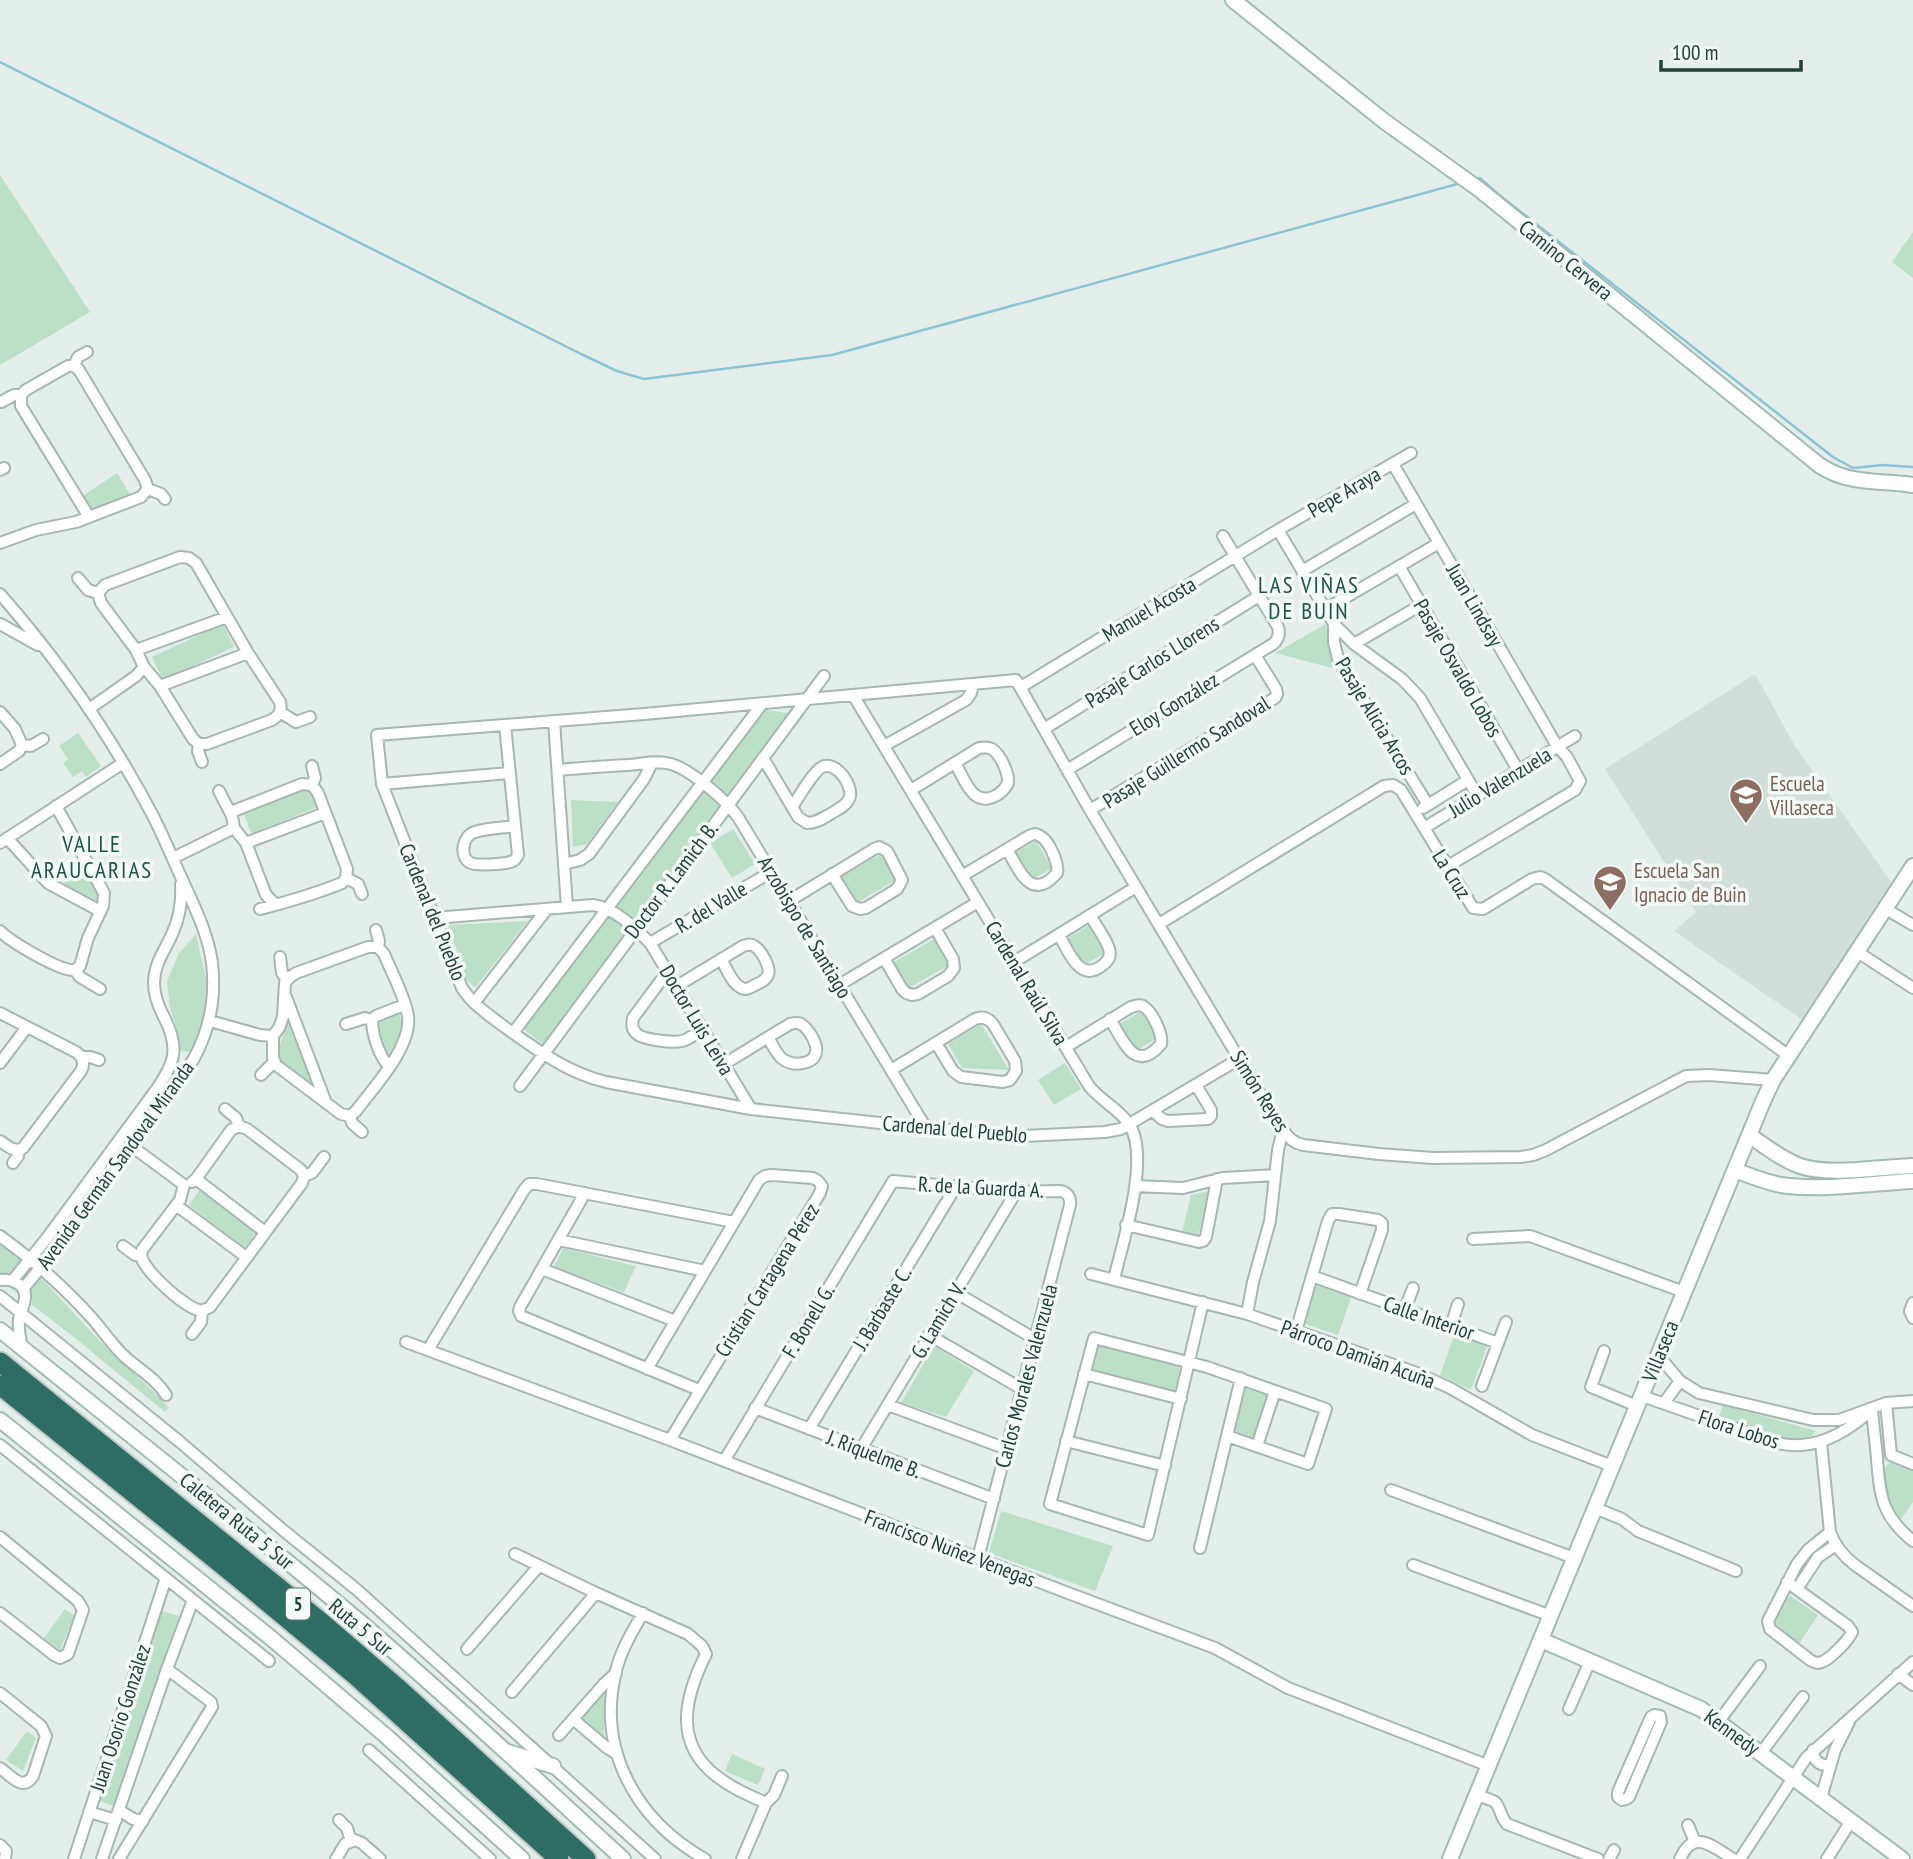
<svg xmlns="http://www.w3.org/2000/svg" width="1913" height="1859" font-family="'PT Sans Narrow',sans-serif">
  <style>
    .built { fill: #d2ded9 }
    .green { fill: #bcdfc8 }
    .lines { fill: none; stroke-linecap: round; stroke-linejoin: round }
    .stream { stroke: #8bc4d4; stroke-width: 2.5 }
    .street-casing { stroke: #a6b6b2; stroke-width: 14 }
    .secondary-casing { stroke: #a2bab3; stroke-width: 18 }
    .highway-casing { stroke: #c1cac8; stroke-width: 23 }
    .street { stroke: #fff; stroke-width: 10 }
    .secondary { stroke: #fff; stroke-width: 14 }
    .highway { stroke: #2d6d64; stroke-width: 19 }
    .labels { text-anchor: middle; dominant-baseline: central; stroke-width: 7; stroke-linejoin: round; paint-order: stroke }
    .shield { fill: #f4faf7; stroke: #617873; stroke-width: 2 }
    .shield-label { font-size: 19px; font-weight: bold; fill: #22403a }
    .street-label { font-size: 21px; fill: #22403a; stroke: #f4faf7 }
    .education-label { font-size: 21px; fill: #785e54; stroke: #f4faf7; text-anchor: start }
    .neighbourhood-label { font-size: 23px; letter-spacing: 2px; fill: #1d5349; stroke: #f4faf7 }
  </style>
  <rect width="100%" height="100%" fill="#e4eeea"/>
  <path class="built" d="M1755,674L1795,746L1891,882L1804,1021L1674,931L1696,912L1605,769Z"/>
  <path class="green" d="M0,175L90,312L0,365Z
    M1913,232V278L1892,262Z
    M117,473L131,496L90,511L81,497Z
    M223,624L234,647L163,680L152,657Z
    M1326,624L1332,657L1340,670L1275,653Z
    M765,710L789,713L543,1044L523,1029Z
    M78,733L101,766L86,777L82,771L73,777L63,763L68,759L59,746Z
    M309,788L317,807L252,834L244,815Z
    M571,800L618,802L587,844L573,847Z
    M733,829L755,864L732,878L710,843Z
    M1036,841L1052,868L1031,880L1015,853Z
    M881,854L896,880L856,903L841,877Z
    M83,870L99,893L97,902L92,903L61,885Z
    M528,921L475,988L466,979L448,925Z
    M1089,925L1105,953L1084,965L1068,938Z
    M196,934L206,979L205,1021L193,1052L180,1051L177,1029L170,1008L167,981L179,953Z
    M934,939L949,965L909,988L894,962Z
    M1141,1011L1157,1038L1136,1051L1120,1024Z
    M399,1013C405,1030 399,1041 388,1055L377,1023Z
    M289,1018L314,1085L285,1067L276,1056Z
    M981,1024L1009,1070L962,1068L948,1044Z
    M1065,1063L1081,1089L1054,1105L1038,1080Z
    M201,1188L257,1231L245,1248L189,1205Z
    M1209,1191L1198,1237L1182,1233L1191,1195Z
    M0,1244C41,1271 71,1313 106,1347C126,1368 150,1385 169,1408L165,1412L75,1338L0,1280Z
    M563,1248L636,1266L624,1292L554,1267Z
    M1317,1283L1352,1295L1338,1335L1302,1323Z
    M1455,1333L1488,1344L1471,1390L1440,1375Z
    M1096,1342L1181,1363L1175,1394L1090,1373Z
    M934,1346L974,1371L946,1417L901,1403Z
    M1246,1386L1266,1393L1269,1399L1255,1439L1253,1440L1234,1434L1232,1431L1242,1389Z
    M1723,1405L1816,1431L1810,1438L1788,1440L1719,1416Z
    M1891,1462H1896L1913,1470V1502L1901,1519C1891,1507 1872,1473 1891,1462Z
    M1001,1511L1113,1546L1095,1591L989,1553Z
    M1791,1596L1818,1615L1799,1644L1778,1630L1774,1622L1785,1598Z
    M65,1609L74,1616L60,1650L44,1638Z
    M162,1611L179,1616L116,1807L99,1801Z
    M605,1690L604,1742L579,1720Z
    M27,1731L36,1738L23,1771L6,1760Z
    M732,1754L765,1769L758,1785L725,1771Z"/>
  <g class="lines">
    <path class="stream" d="M0,62L581,354L617,371L644,379L832,355L1461,183
      M1474,180L1480,178L1498,194L1833,457L1853,468L1883,465L1913,467"/>
    <g class="street-casing">
      <path id="street" d="M74,366L79,370L145,480L148,489
        M74,366L78,357L87,352
        M21,395V406L89,517
        M1,402L14,395H21L26,390L68,366H74
        M1393,464L1557,746L1567,757L1580,781L1575,790L1448,866
        M0,470L4,468
        M148,489L161,494L165,499
        M1278,530L1334,624L1354,644L1402,679L1420,698L1477,795
        M0,543L36,530L76,522L141,497L148,489
        M1399,566L1518,770
        M1302,571L1416,504
        M78,578L88,590L98,593
        M98,593L105,585L180,557L189,558L196,563L248,653L280,702C282,710 280,715 272,720L207,744H199
        M98,593L101,603L136,650L144,667L160,686L193,739L199,744L198,751L202,762
        M0,594C59,661 111,736 153,816C164,837 172,858 182,879C194,906 208,933 212,963C216,998 210,1030 193,1060L63,1234L41,1267L23,1289
        M1324,610L1439,543
        M0,624L38,645
        M1334,624V642L1338,659L1428,805
        M1354,644L1421,605
        M136,650L227,617
        M160,686L248,653
        M1021,687L1278,530L1411,453
        M853,695L1089,1086C1101,1101 1119,1109 1129,1124C1151,1157 1123,1241 1114,1279
        M89,709L136,676L144,667
        M0,712L15,729L22,745L19,751L0,764
        M280,712L296,722L310,717
        M554,721L567,907
        M505,725L518,855C515,859 516,861 510,862C505,864 476,866 471,863C458,857 463,835 475,832C488,828 502,828 515,826
        M1044,729L1259,596
        M22,745L31,746L43,739
        M884,746L966,700L971,693L973,684
        M763,758L798,817L807,823C817,823 823,818 832,813C838,809 846,806 849,799C855,788 837,760 822,767C813,772 799,797 792,807
        M312,766L315,778L312,785
        M558,770C581,768 604,766 628,765C641,764 657,760 671,764C691,770 726,800 738,817L926,1128
        M1067,770L1273,644C1278,640 1280,634 1278,627L1223,536
        M382,784L509,773
        M911,790L979,748C984,748 986,746 992,749C1001,755 1009,774 1008,783C1005,789 1002,792 997,795C973,809 965,780 955,763
        M219,791L232,816L234,828L246,843L266,895L274,903
        M56,806L104,893L103,906L88,938L80,966L75,970
        M1423,808L1468,780
        M1090,810L1275,698L1277,694L1276,689L1255,655
        M231,812L302,784L312,785L318,793L347,869L346,878L342,883C315,894 287,902 260,909
        M1424,828L1575,736
        M7,838L48,883L100,911
        M0,843L123,763
        M246,843L325,813
        M173,858L234,828
        M564,864L580,860L589,854L644,779L652,763
        M962,876L1029,836C1034,834 1035,833 1040,836C1049,840 1059,864 1057,873C1031,903 1019,870 1007,849
        M346,878L358,884L362,894
        M789,901L874,849L879,847L887,851L902,880L897,889L866,908L860,909L852,906L832,874
        M1884,908L1913,925
        M435,918L593,905C615,908 635,928 650,943L751,1109
        M1159,924L1384,786L1393,785L1401,790L1473,908L1483,909L1532,879L1540,877L1545,879L1789,1056
        M0,931C11,942 61,972 75,970L80,977L100,989
        M1059,935C1069,952 1080,985 1104,964C1109,960 1111,955 1109,949C1106,938 1096,926 1090,915
        M650,943L771,872
        M1856,951L1913,988
        M280,957L282,973L287,980
        M884,958L902,989L906,993L912,995L918,994L948,976L954,968L953,959L935,928
        M1014,962L1136,887
        M668,971L633,1018C632,1024 631,1029 637,1034C644,1040 673,1043 682,1041C690,1039 696,1033 703,1029
        M839,985L978,902
        M677,986L682,983L743,946C748,945 750,943 754,946C761,950 771,967 768,975C766,980 760,983 755,985C750,988 745,991 740,987C731,982 726,967 721,959
        M286,997L326,1103
        M474,1003L547,909
        M0,1013L76,1052C83,1057 85,1064 81,1071L23,1148C14,1153 8,1146 0,1141
        M372,1020C372,1033 379,1057 389,1066
        M210,1021L260,1035L273,1036
        M346,1024L365,1018L372,1020L376,1016L404,1005
        M513,1033L762,704
        M1066,1047L1131,1007C1136,1006 1138,1004 1143,1006C1152,1011 1163,1034 1161,1044C1135,1075 1123,1040 1110,1019
        M82,1057H90L99,1060
        M1239,1059L1121,1129L1105,1132L1024,1136L926,1128L751,1109L606,1082C568,1073 537,1050 506,1028C490,1016 473,1005 462,988L382,784L377,735L644,714L1016,680L1090,810L1235,1052L1239,1059L1283,1130C1288,1138 1294,1143 1303,1145L1379,1154L1433,1158L1521,1157L1533,1155L1546,1150L1686,1076L1709,1075L1773,1080
        M0,1063L27,1027
        M724,1064C746,1051 768,1037 790,1024C795,1023 796,1022 801,1024C808,1028 818,1044 816,1052C814,1065 793,1066 784,1060C777,1056 772,1044 768,1037
        M891,1070L975,1019C982,1016 988,1018 993,1024L1015,1061L1016,1071L1010,1080L1003,1082L961,1077L953,1071L936,1043
        M261,1075L274,1062
        M520,1086L824,676
        M225,1109L236,1118L239,1126L247,1129L301,1170L304,1176
        M1153,1111L1162,1119L1168,1121L1208,1119L1211,1116V1110L1196,1085
        M350,1116L341,1114L276,1065L273,1058V1036L279,1028L283,1017L285,983L290,977L296,973L368,947H378
        M350,1116L356,1111C374,1087 412,1047 408,1016C405,997 392,973 384,954L378,947L379,941L376,930
        M350,1116L352,1123L362,1132
        M130,1145L184,1185
        M13,1163L18,1156L19,1150
        M196,1179L265,1232
        M192,1182L196,1179L231,1130L239,1126
        M1135,1186L1183,1188L1223,1178L1275,1175
        M585,1193L520,1307L519,1311L521,1316L699,1390
        M176,1205L246,1257
        M1126,1225L1199,1242L1203,1241L1206,1237L1217,1179
        M0,1236C33,1260 63,1286 90,1316C101,1328 110,1342 122,1354C136,1368 155,1377 166,1395
        M1473,1239L1530,1236L1684,1292
        M559,1240L705,1271
        M123,1246L135,1255L141,1256C145,1272 186,1309 202,1311
        M141,1256L142,1250L180,1200L184,1185
        M542,1269L675,1321
        M1091,1274L1247,1314L1417,1373L1450,1388L1532,1435L1612,1466
        M1312,1276L1498,1343
        M0,1280C11,1279 26,1283 25,1297C25,1305 20,1312 19,1319C18,1329 20,1339 22,1348
        M13,1280L47,1238L156,1090C174,1064 180,1049 165,1019C159,1008 154,996 154,983C154,963 166,949 173,932C180,916 182,900 181,884
        M955,1292L1035,1339
        M0,1296L180,1442L284,1531L356,1589L655,1859
        M1203,1302L1148,1535L1050,1504L1094,1338L1207,1367L1326,1409L1308,1464L1227,1436
        M1913,1303L1910,1311L1913,1318
        M1405,1309L1413,1288
        M202,1311L210,1307L302,1183L304,1176L312,1173L324,1157
        M1247,1314L1253,1282L1270,1221L1278,1150L1283,1130
        M1451,1326L1458,1304
        M1296,1331L1328,1221L1332,1214H1339L1378,1220L1382,1223V1230L1360,1294
        M192,1334L201,1322L202,1311
        M929,1335L1022,1389
        M406,1342L670,1440L1068,1593L1215,1648L1288,1688L1489,1766
        M428,1350L524,1190L529,1184H537L734,1222
        M1604,1351L1591,1387L1637,1406
        M1658,1355L1680,1381L1699,1393L1813,1420H1839L1886,1403L1913,1401
        M647,1369L759,1180L765,1176L772,1175L813,1178L818,1181L822,1186L820,1193L670,1440
        M1084,1374L1181,1399
        M1482,1386L1506,1322
        M1642,1396L1777,1443C1812,1451 1841,1436 1867,1414
        M1664,1403L1680,1381
        M1886,1403L1891,1455L1913,1464
        M888,1405L1007,1449
        M755,1408L994,1499
        M1872,1409C1873,1426 1876,1443 1877,1459C1880,1497 1882,1516 1913,1541
        M809,1429L955,1188
        M1066,1441L1165,1466
        M1821,1442L1830,1532C1835,1546 1843,1556 1855,1565L1913,1606
        M0,1445L269,1661
        M1257,1446L1275,1391
        M861,1449L1016,1192
        M724,1461L893,1181L1016,1192L1058,1191C1066,1191 1071,1196 1070,1205L978,1558
        M1391,1490L1574,1558
        M1595,1508L1622,1519L1638,1531L1736,1571
        M0,1537L78,1601L83,1610L68,1654L60,1658L54,1655L0,1613
        M1200,1548L1241,1378
        M515,1554L596,1593L688,1634L702,1646L706,1654C683,1700 673,1747 722,1780C735,1790 751,1796 766,1803
        M1413,1565L1551,1616
        M1787,1582L1848,1626L1852,1632C1849,1640 1830,1659 1822,1662C1816,1664 1814,1662 1810,1660L1770,1629L1768,1621L1797,1564L1808,1550L1830,1532
        M1797,1589L1818,1557L1836,1545
        M643,1613C632,1632 621,1650 616,1671C596,1750 637,1821 705,1859
        M467,1649L538,1567
        M1898,1674L1913,1685
        M512,1692L596,1593
        M0,1693L41,1726L46,1736L33,1776C23,1792 11,1776 0,1768
        M1569,1709L1590,1661
        M1654,1715L1660,1716L1661,1722L1629,1797L1626,1799L1622,1800L1618,1797V1792L1651,1717Z
        M573,1719L606,1747L617,1754
        M1719,1721L1760,1666
        M559,1735L603,1685L616,1673
        M369,1750L490,1859
        M1813,1750C1813,1761 1820,1766 1830,1765
        M1761,1753L1803,1697
        M1477,1795C1482,1797 1490,1799 1495,1802C1501,1808 1500,1817 1507,1824L1598,1859
        M1821,1798L1835,1750L1849,1722
        M119,1810L133,1819L143,1821
        M89,1812L116,1820
        M339,1820L347,1828L351,1841
        M1688,1825L1695,1842
        M0,1845L6,1851L5,1859
        M74,1859L166,1578
        M102,1859L167,1669L193,1600
        M119,1859L212,1707L211,1702L167,1669
        M336,1859L345,1844L355,1840L362,1843L380,1859
        M742,1859L766,1803L774,1795L782,1776
        M1609,1859L1614,1850
        M1680,1859C1694,1828 1712,1846 1733,1859
        M1740,1859L1806,1758L1913,1662
        M1827,1859L1851,1821"/>
    </g>
    <g class="secondary-casing">
      <path id="secondary" d="M1233,0L1384,121L1480,190L1819,465C1848,485 1880,480 1913,485
        M1749,1135C1765,1146 1781,1159 1800,1166C1829,1176 1881,1167 1913,1166
        M1735,1170C1750,1176 1765,1182 1781,1185C1821,1191 1873,1183 1913,1181
        M0,1330C120,1427 241,1522 359,1621C449,1698 536,1779 623,1859
        M0,1420L271,1638L386,1736L522,1859
        M1541,1640L1701,1709L1902,1859
        M508,1752L553,1766
        M1450,1859L1764,1099L1773,1080L1913,866"/>
    </g>
    <g class="highway-casing">
      <path id="highway" d="M0,1362L322,1623L401,1691L586,1859
        M0,1385L235,1575L355,1675L559,1859"/>
    </g>
    <use href="#street" class="street"/>
    <use href="#secondary" class="secondary"/>
    <use href="#highway" class="highway"/>
  </g>
  <defs>
    <g id="school-pin" transform="scale(1.75)"><path d="M0 17L-7.5 6A9.5 9.5 0 1 1 7.5 6Z" fill="#8d6e63" stroke="#f4faf7"/><path d="M0-5L7-2L0 1L-7-2ZM-4 1L0 2.5L4 1V4Q0 6-4 4Z" fill="#fff"/></g>
  </defs>
  <g fill-rule="evenodd">
    <use href="#school-pin" x="1746" y="795"/>
    <use href="#school-pin" x="1610" y="882"/>
  </g>
  <g class="labels">
    <rect class="shield" x="286" y="1588.5" width="24" height="31" rx="5"/>
    <g class="shield-label">
      <text x="298" y="1604">5</text>
    </g>
    <g class="street-label">
      <text transform="translate(1566 260) rotate(39)">Camino Cervera</text>
      <text transform="translate(1344 492) rotate(-30)">Pepe Araya</text>
      <text transform="translate(1475 605) rotate(60)">Juan Lindsay</text>
      <text transform="translate(1149 609) rotate(-31)">Manuel Acosta</text>
      <text transform="translate(1152 662) rotate(-32)">Pasaje Carlos Llorens</text>
      <text transform="translate(1458 668) rotate(60)">Pasaje Osvaldo Lobos</text>
      <text transform="translate(1174 704) rotate(-32)">Eloy González</text>
      <text transform="translate(1375 716) rotate(59)">Pasaje Alicia Arcos</text>
      <text transform="translate(1186 752) rotate(-32)">Pasaje Guillermo Sandoval</text>
      <text transform="translate(1500 782) rotate(-31)">Julio Valenzuela</text>
      <text transform="translate(1452 874) rotate(58)">La Cruz</text>
      <text transform="translate(671 880) rotate(-53)">Doctor R. Lamich B.</text>
      <text transform="translate(711 907) rotate(-31)">R. del Valle</text>
      <text transform="translate(433 912) rotate(68)">Cardenal del Pueblo</text>
      <text transform="translate(805 927) rotate(59)">Arzobispo de Santiago</text>
      <text transform="translate(1027 983) rotate(59)">Cardenal Raúl Silva</text>
      <text transform="translate(697 1020) rotate(59)">Doctor Luis Leiva</text>
      <text transform="translate(1260 1091) rotate(58)">Simón Reyes</text>
      <text transform="translate(955 1129) rotate(5)">Cardenal del Pueblo</text>
      <text transform="translate(115 1165) rotate(-54)">Avenida Germán Sandoval Miranda</text>
      <text transform="translate(981 1187) rotate(3)">R. de la Guarda A.</text>
      <text transform="translate(767 1280) rotate(-58)">Cristian Cartagena Pérez</text>
      <text transform="translate(882 1308) rotate(-59)">J. Barbaste C.</text>
      <text transform="translate(1429 1318) rotate(19)">Calle Interior</text>
      <text transform="translate(938 1320) rotate(-59)">G. Lamich V.</text>
      <text transform="translate(808 1321) rotate(-59)">F. Bonell G.</text>
      <text transform="translate(1660 1351) rotate(-68)">Villaseca</text>
      <text transform="translate(1358 1354) rotate(20)">Párroco Damián Acuña</text>
      <text transform="translate(1026 1376) rotate(-75)">Carlos Morales Valenzuela</text>
      <text transform="translate(1739 1429) rotate(18)">Flora Lobos</text>
      <text transform="translate(874 1454) rotate(21)">J. Riquelme B.</text>
      <text transform="translate(237 1521) rotate(39)">Caletera Ruta 5 Sur</text>
      <text transform="translate(950 1548) rotate(21)">Francisco Nuñez Venegas</text>
      <text transform="translate(361 1627) rotate(40)">Ruta 5 Sur</text>
      <text transform="translate(120 1718) rotate(-72)">Juan Osorio González</text>
      <text transform="translate(1732 1732) rotate(36)">Kennedy</text>
    </g>
    <g class="education-label">
      <text x="1770" y="783">Escuela<tspan x="1770" dy="24">Villaseca</tspan></text>
      <text x="1634" y="870">Escuela San<tspan x="1634" dy="24">Ignacio de Buin</tspan></text>
    </g>
    <g class="neighbourhood-label">
      <text x="1309" y="584">LAS VIÑAS<tspan x="1309" dy="26">DE BUIN</tspan></text>
      <text x="92" y="843">VALLE<tspan x="92" dy="26">ARAUCARIAS</tspan></text>
    </g>
  </g>
  <path d="M1661 60v10h140v-10" fill="none" stroke="#22403a" stroke-width="3.5"/>
  <text x="1672" y="60" font-size="21" fill="#22403a" stroke="#f4faf7" stroke-width="5" paint-order="stroke">100 m</text>
</svg>
